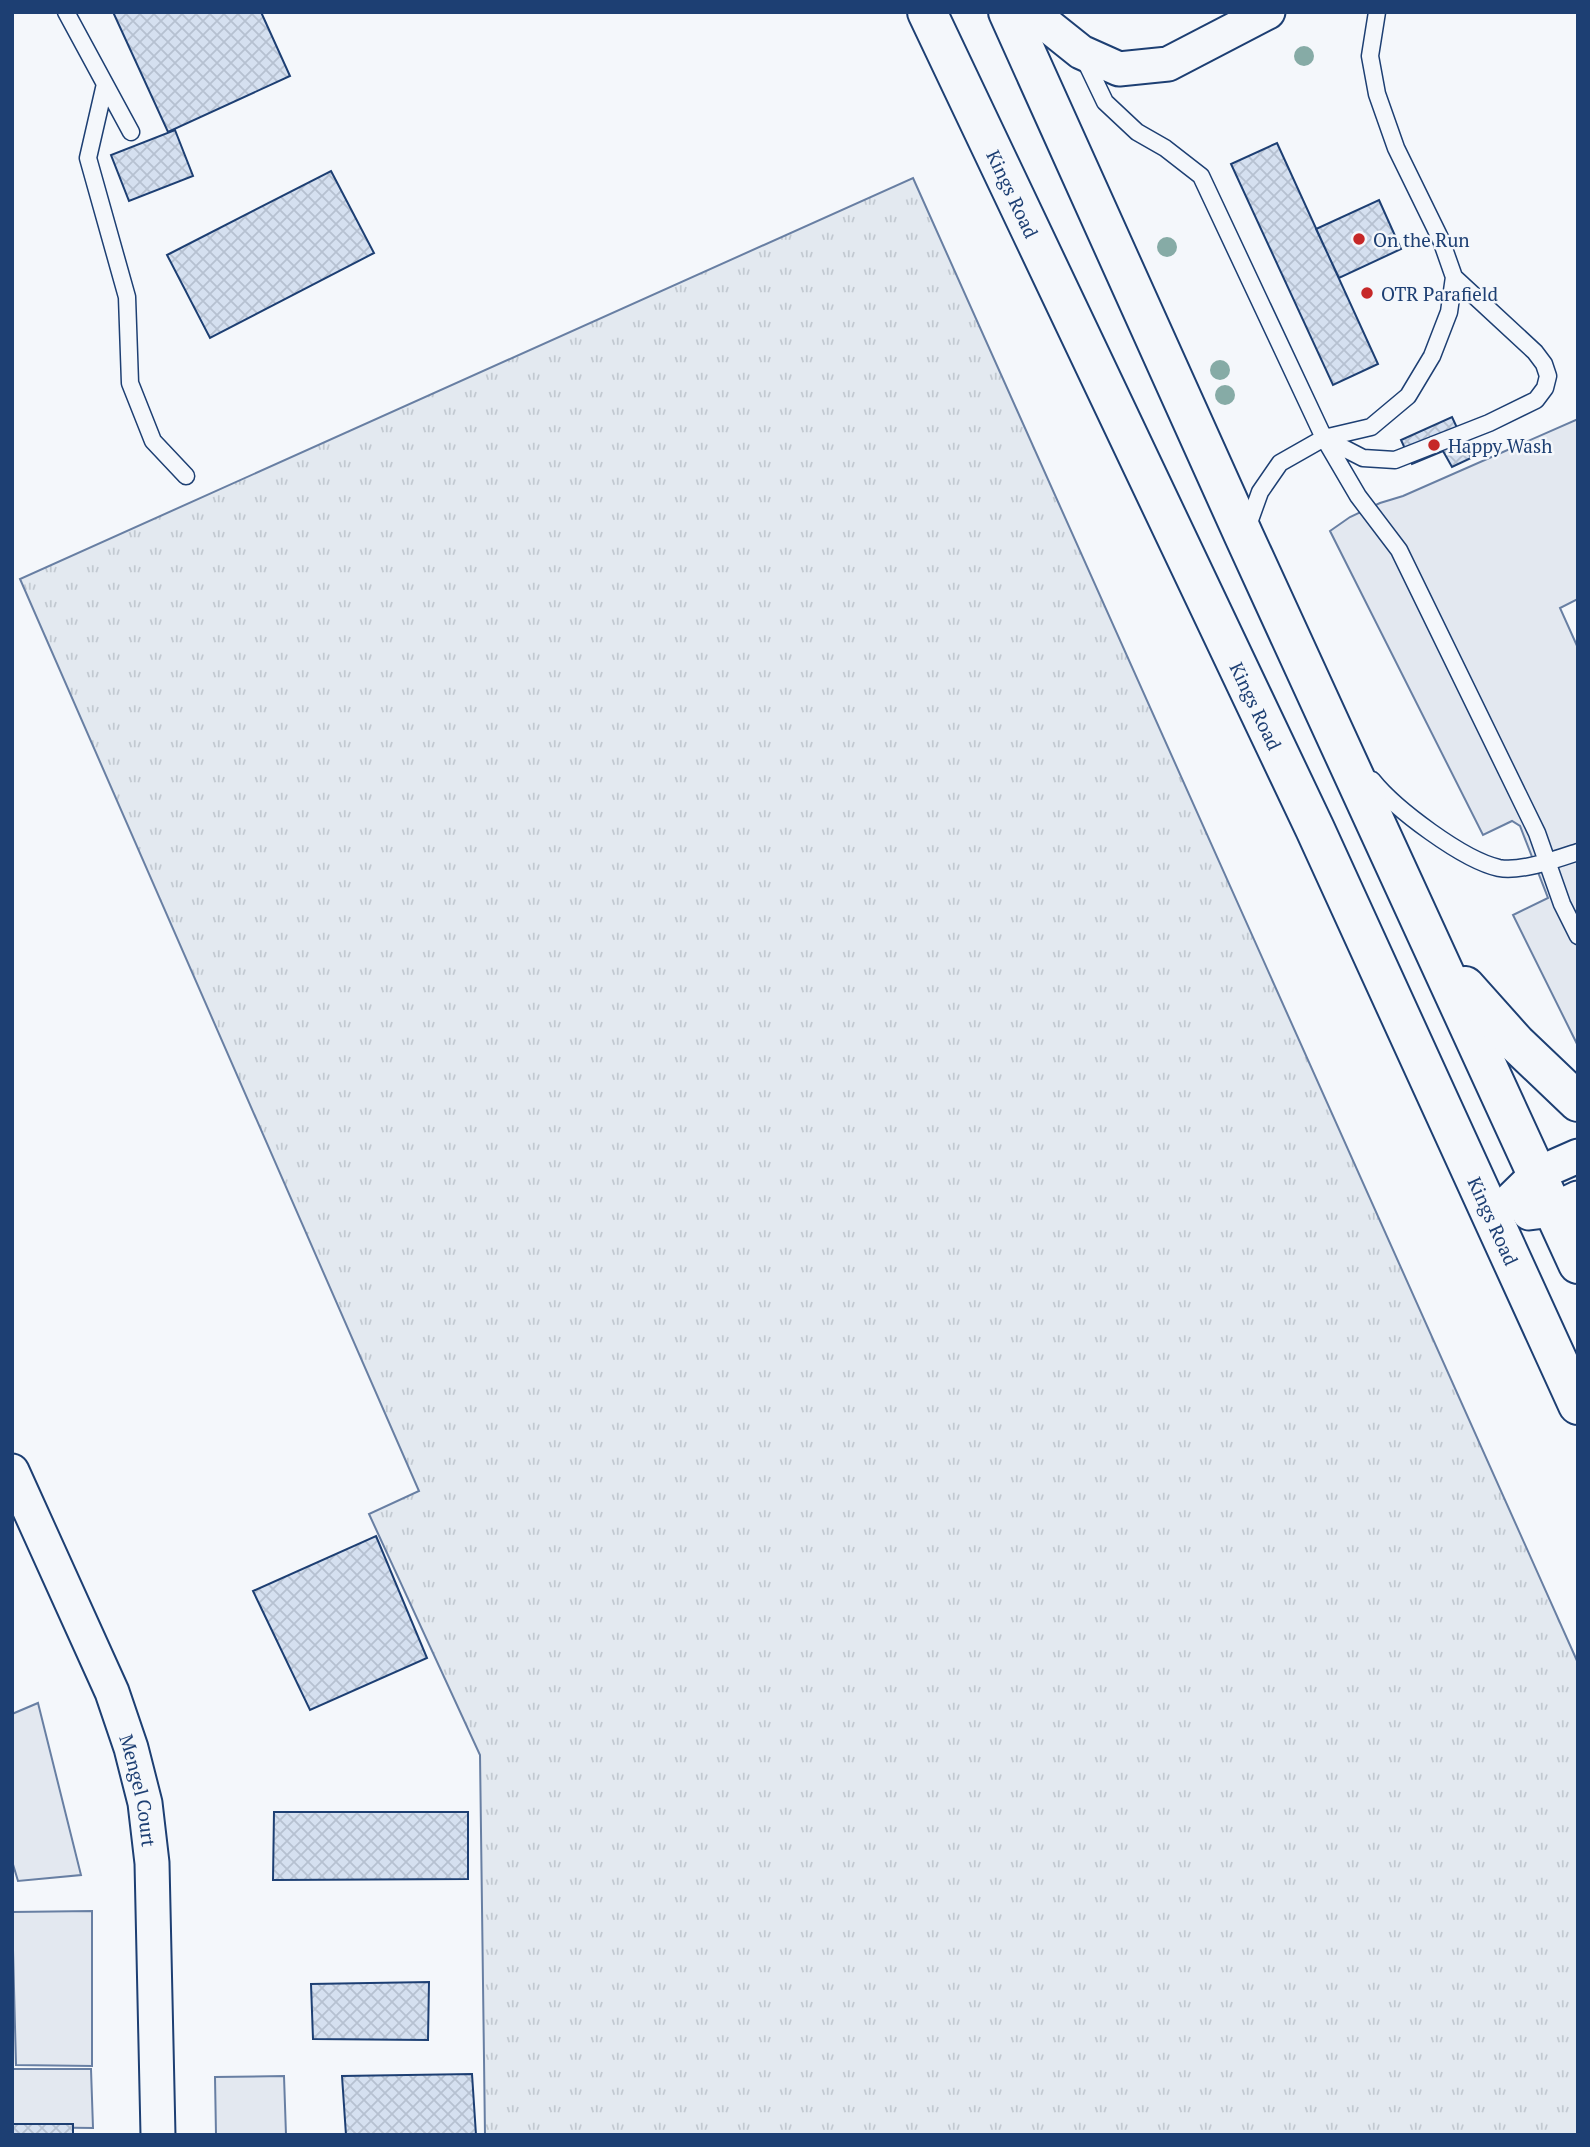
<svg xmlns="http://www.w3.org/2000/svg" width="1590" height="2147" font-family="'PT Serif',serif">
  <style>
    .grass { fill: url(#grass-tufts); stroke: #687fa3; stroke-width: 2 }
    .parking { fill: #e3e8f0; stroke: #687fa3; stroke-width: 2 }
    .building { fill: url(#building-cross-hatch); stroke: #1d3f73; stroke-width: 2 }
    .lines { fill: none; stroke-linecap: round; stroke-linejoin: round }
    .lane-casing { stroke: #1d3f73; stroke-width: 19 }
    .street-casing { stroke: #1d3f73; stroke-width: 37 }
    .primary-casing { stroke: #1d3f73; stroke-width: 42 }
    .lane { stroke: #f4f7fb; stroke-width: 16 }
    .street { stroke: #f4f7fb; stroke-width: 33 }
    .primary { stroke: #f4f7fb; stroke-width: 38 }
    .tree { fill: #86aba6 }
    .poi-dot { fill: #c62828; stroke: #f4f7fb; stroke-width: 2.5 }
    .labels { text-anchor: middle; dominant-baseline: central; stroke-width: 5; stroke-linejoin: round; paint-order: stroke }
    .street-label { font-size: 19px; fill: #1d3f73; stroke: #f4f7fb }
    .poi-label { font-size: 19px; fill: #1d3f73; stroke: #f4f7fb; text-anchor: start }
  </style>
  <defs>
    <pattern id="grass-tufts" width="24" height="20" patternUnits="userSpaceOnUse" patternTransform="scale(1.75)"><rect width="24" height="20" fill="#e3e9f0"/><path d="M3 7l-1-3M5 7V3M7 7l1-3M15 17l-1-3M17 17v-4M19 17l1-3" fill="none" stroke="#c2c9d1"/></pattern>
    <pattern id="building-cross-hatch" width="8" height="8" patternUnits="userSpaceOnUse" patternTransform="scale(1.75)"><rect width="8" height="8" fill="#d5e0f0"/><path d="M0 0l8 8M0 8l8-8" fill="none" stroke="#b6c1d1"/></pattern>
  </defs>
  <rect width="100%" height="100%" fill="#f4f7fb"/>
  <path class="grass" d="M913,178L1578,1663V2135H485L480,1755L369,1514L419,1491L20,579Z"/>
  <path class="parking" d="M1578,419V599L1560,608L1578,648V1046L1513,915L1548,898L1520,826L1512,821L1483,835L1330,531L1350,517L1380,503L1403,496Z
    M38,1703L81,1875L18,1881L12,1861V1714Z
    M92,1911V2066L16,2065L12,1912Z
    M12,2069H91L93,2128L12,2127Z
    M284,2076L286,2135H216L215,2077Z"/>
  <path class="building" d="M113,12H261L290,76L168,132Z
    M175,130L193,176L129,201L111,155Z
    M1277,143L1378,364L1333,385L1231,164Z
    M331,171L374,253L210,338L167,255Z
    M1379,200L1401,249L1339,278L1316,229Z
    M1452,417L1471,458L1452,467L1443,451L1412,464L1401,440Z
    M376,1536L427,1658L310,1710L253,1591Z
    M274,1812H468V1879L273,1880Z
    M429,1982L428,2040L313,2039L311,1984Z
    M472,2074L476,2135H346L342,2076Z
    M12,2124H73V2135H12Z"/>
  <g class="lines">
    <g class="lane-casing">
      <path id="lane" d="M66,12L131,132
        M1083,56L1105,102L1137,132L1165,148L1201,176L1324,438L1371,427L1408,396L1432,356L1449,312L1454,277L1441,240L1396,148L1377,94L1370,56L1377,12
        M105,84L88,158L127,297L130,383L153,441L186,476
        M1324,438L1358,496L1399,550L1537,833L1562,904L1578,936
        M1324,438L1363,458L1395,460L1489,423L1536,400L1545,388L1548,376L1544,364L1535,352L1454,277
        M1246,531L1260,492L1280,463L1324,438
        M1372,780C1395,809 1463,860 1499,868C1521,872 1557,859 1578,852"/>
    </g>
    <g class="street-casing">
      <g id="street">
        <path d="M1031,12L1081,52L1119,69L1168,64L1268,12"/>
        <path d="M1529,1213L1553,1210L1578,1198"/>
        <path d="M1492,1218L1537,1174L1578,1156"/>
        <path id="s1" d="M12,1471L112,1692L131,1748L145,1803L152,1863L158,2135"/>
      </g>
    </g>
    <g class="primary-casing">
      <g id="primary">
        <path id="s2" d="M927,12L1315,829L1578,1405"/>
        <path d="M1008,12L1244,536L1578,1264"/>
        <path d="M1465,986L1516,1043L1578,1102"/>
      </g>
    </g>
    <use href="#lane" class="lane"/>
    <use href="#street" class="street"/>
    <use href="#primary" class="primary"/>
  </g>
  <g class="tree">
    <circle cx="1304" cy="56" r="10"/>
    <circle cx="1167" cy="247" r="10"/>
    <circle cx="1220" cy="370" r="10"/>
    <circle cx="1225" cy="395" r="10"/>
  </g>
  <g class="poi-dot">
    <circle cx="1359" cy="239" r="7"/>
    <circle cx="1367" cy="293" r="7"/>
    <circle cx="1434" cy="445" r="7"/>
  </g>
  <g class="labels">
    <g class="street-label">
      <text stroke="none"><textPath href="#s2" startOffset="201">Kings Road</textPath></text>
      <text stroke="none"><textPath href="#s2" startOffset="768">Kings Road</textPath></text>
      <text stroke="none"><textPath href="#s2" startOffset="1335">Kings Road</textPath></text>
      <text stroke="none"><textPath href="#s1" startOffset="345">Mengel Court</textPath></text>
    </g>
    <g class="poi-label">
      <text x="1373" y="239">On the Run</text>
      <text x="1381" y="293">OTR Parafield</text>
      <text x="1448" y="445">Happy Wash</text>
    </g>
  </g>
  <rect width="1590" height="2147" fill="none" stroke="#1d3f73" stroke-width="28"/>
</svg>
